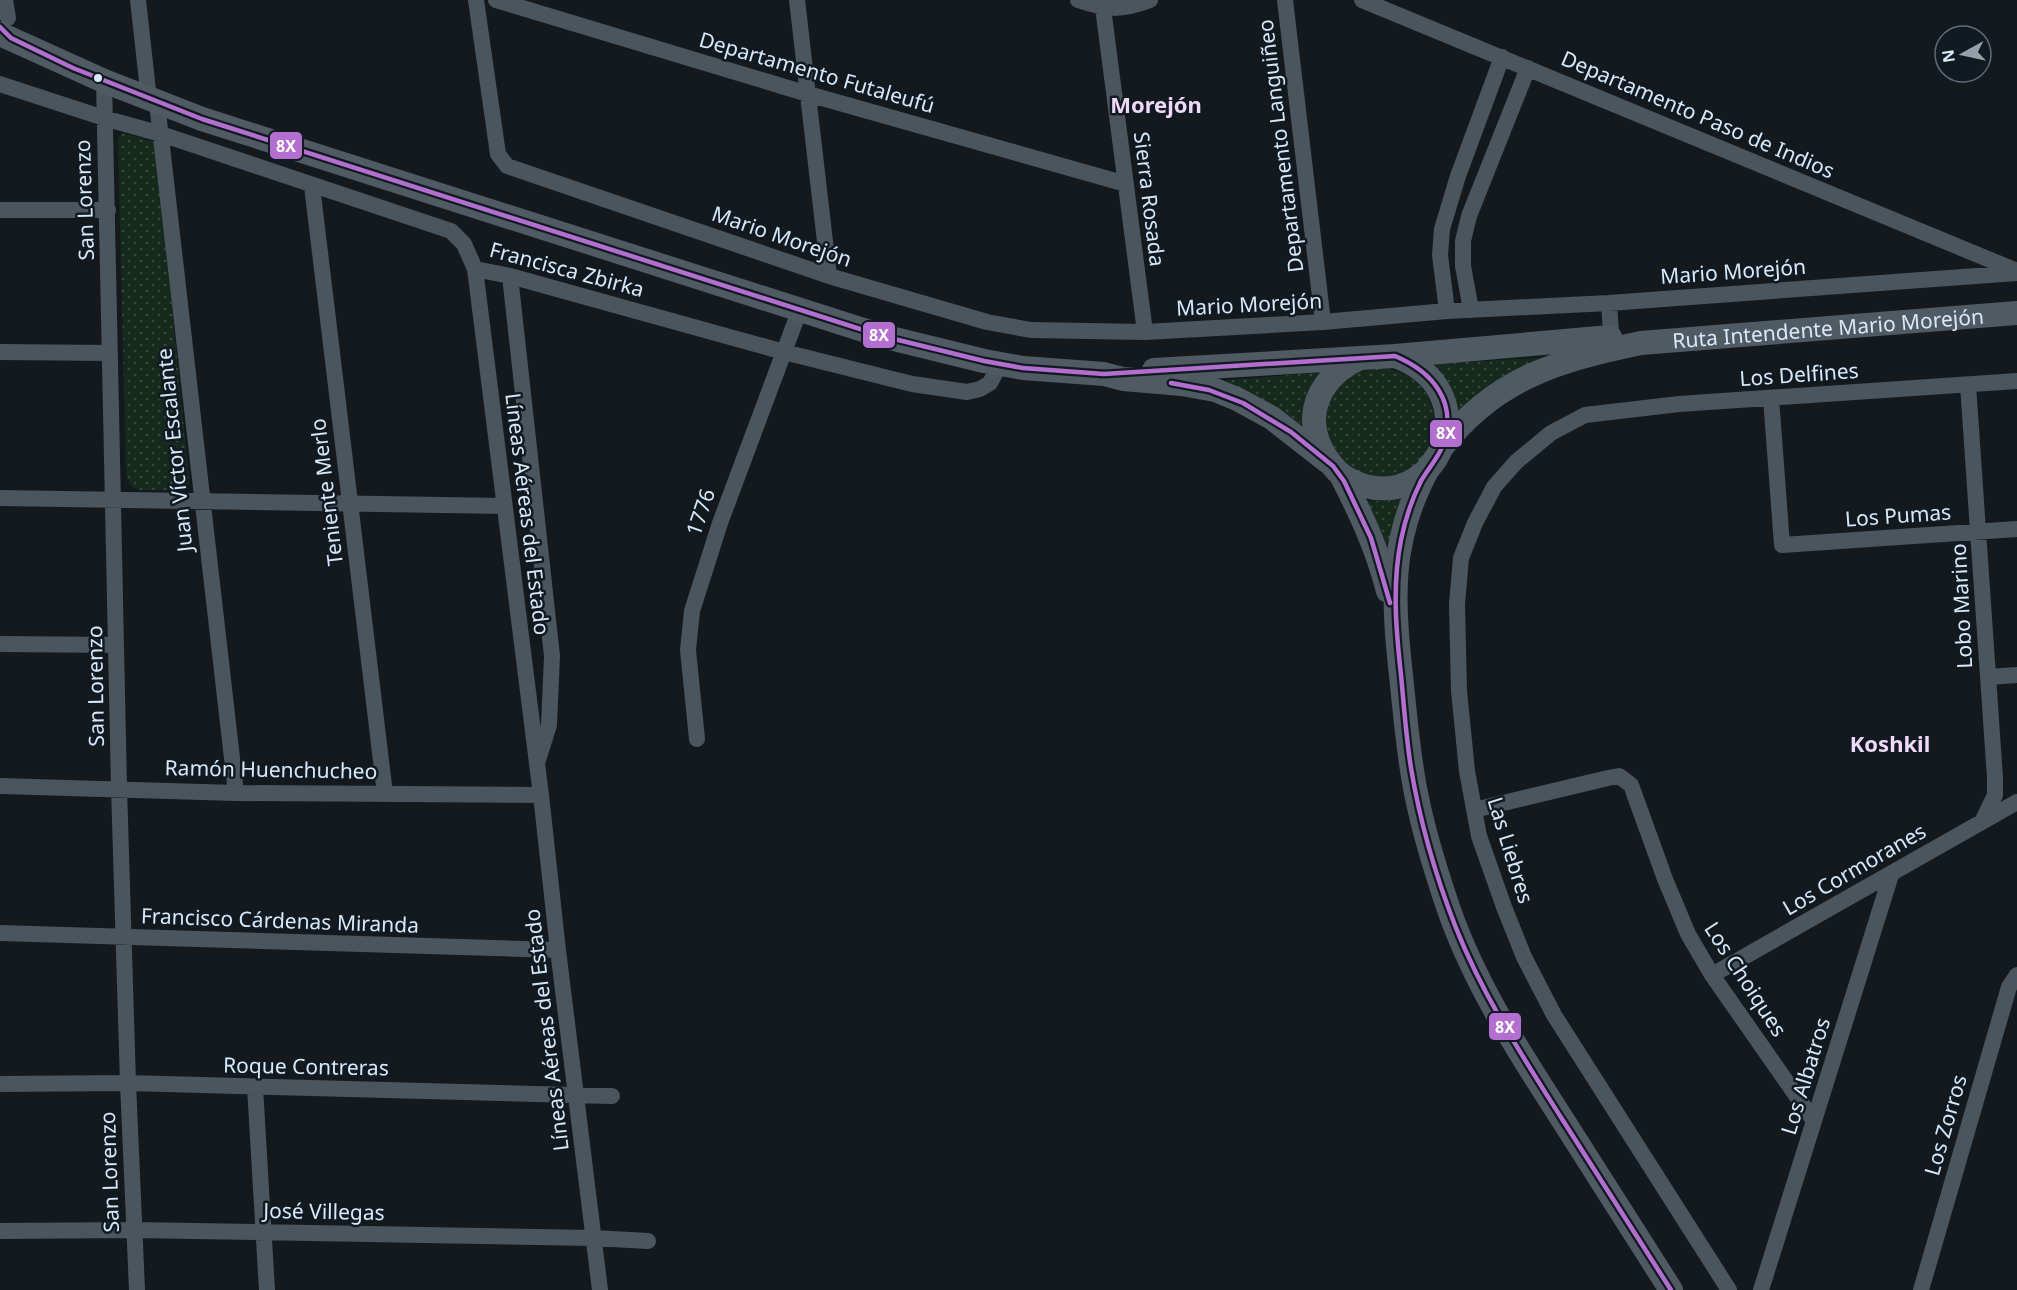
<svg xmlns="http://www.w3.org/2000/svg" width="2017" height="1290" font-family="'Noto Sans',sans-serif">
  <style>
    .grass { fill: url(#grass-dots) }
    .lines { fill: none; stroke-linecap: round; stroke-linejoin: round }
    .street { stroke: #4a555d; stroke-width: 16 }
    .secondary { stroke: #4f5a63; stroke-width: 24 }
    .bus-1-casing { stroke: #111921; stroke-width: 9 }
    .bus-1 { stroke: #b36fd0; stroke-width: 4.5 }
    .bus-dot { fill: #d7e9f9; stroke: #111921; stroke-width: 2 }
    .labels { text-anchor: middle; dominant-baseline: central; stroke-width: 5; stroke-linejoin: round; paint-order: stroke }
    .street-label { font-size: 21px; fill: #d7e9f9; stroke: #111921 }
    .neighbourhood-label { font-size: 22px; font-weight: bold; fill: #f1d9fa; stroke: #111921 }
    .line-badge { stroke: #111921; stroke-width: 2 }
    .badge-label { font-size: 16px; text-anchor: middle; font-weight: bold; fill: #fff }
  </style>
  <defs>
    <pattern id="grass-dots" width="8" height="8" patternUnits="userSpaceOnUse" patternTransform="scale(1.5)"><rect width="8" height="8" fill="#15291c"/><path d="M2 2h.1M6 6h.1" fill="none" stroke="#36483e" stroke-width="1.8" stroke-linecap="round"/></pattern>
  </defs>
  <rect width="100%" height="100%" fill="#14191e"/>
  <path class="grass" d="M124,133L151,141L156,145L189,480V485L182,490H138L132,487L126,475L118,141L119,136Z
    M1557,357L1455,421L1427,364Z
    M1375,368C1385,369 1394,369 1402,373C1448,394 1442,456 1399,476C1391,479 1364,474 1353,474L1325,436C1327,396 1331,378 1375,368Z
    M1324,372L1306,428L1285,413L1209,382Z
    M1405,497L1389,561L1366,501H1386Z"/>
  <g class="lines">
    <path class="street" d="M5,0L8,18
      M138,0L149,99
      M476,0L498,154L507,166L829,276L987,322L1031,330L1145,332L1323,322L1447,311L1609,303L2017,273
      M496,0L808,94L1126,184
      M797,0L829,276
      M1078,0C1107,10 1121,11 1150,0
      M1102,0L1145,332
      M1285,0L1323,322
      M1362,0L2017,271
      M104,81L119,788L128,1083L137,1290
      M0,84L104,118L161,134L451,231L464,244L475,269L541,795L558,950L600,1290
      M157,103L236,793
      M312,186L385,794
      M0,210H108
      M475,269L510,276L784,352L912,384L967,392L980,389L990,383L1000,364
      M510,276L552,656L549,725L538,760
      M1609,303L1612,348
      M1471,310L1463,266V241L1469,216L1528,68
      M1447,311L1440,255L1442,229L1458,176L1502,57
      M0,352L110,353
      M1968,385L1995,778V795L1982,822
      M1771,398L1782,545L2017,529
      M0,498L504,506
      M0,644L116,645
      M1988,677L2017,675
      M697,739L688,650L692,611L720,523L800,309
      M0,786L236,793L541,795
      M1474,810L1608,778L1619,776L1631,785L1665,879L1688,934L1712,975L1814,1121
      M0,933L558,950
      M1712,975L2017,802
      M0,1084L128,1083L612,1096
      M255,1087L267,1290
      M0,1231L134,1230L594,1238L648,1241
      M1729,1290L1554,1015L1524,957L1504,907L1479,836L1467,771L1459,691L1457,604L1461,558L1475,523L1494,487L1516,462L1551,433L1585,415L1679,404L2017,381
      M1761,1290L1891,875
      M1921,1290L2009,987L2017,975"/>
    <g class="secondary">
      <path d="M0,34L104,81L202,119L882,336L984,361L1023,368L1104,374L1123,379L1182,384L1215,390L1237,399L1272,418L1327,461"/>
      <path d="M1358,359C1334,370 1315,391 1314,419C1314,440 1323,456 1337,471C1345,479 1355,483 1365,486C1442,507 1488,389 1395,356"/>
      <path d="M1154,370L1395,356L1610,337"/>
      <path id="s1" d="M1442,447C1495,378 1559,360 1641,343L2017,313"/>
      <path d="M1430,465C1387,541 1393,602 1402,685C1406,723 1409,761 1417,798C1424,832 1434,865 1445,898C1470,976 1515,1046 1559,1114C1596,1173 1634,1231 1671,1290"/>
      <path d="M1341,475C1361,514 1377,548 1388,591"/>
    </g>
    <g class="bus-1-casing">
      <path id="bus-1" d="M0,27L11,38L73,68L202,119L882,336L984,361L1023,368L1104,374L1395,356C1433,372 1458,402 1443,445C1438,458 1428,469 1421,481C1412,499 1405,520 1401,540C1392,585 1396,630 1401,675C1404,706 1406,737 1411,768C1420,822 1436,877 1456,928C1483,996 1523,1057 1562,1119C1598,1176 1635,1233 1671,1290
        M1171,383L1209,390L1243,403L1291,432L1333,466L1344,481L1371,538L1390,603"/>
    </g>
    <use href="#bus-1" class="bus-1"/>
  </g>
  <circle class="bus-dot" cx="98" cy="78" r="5"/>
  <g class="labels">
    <g class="street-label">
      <text transform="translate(817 72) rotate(16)">Departamento Futaleufú</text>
      <text transform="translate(1698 114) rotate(23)">Departamento Paso de Indios</text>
      <text transform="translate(1280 146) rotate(-97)">Departamento Languiñeo</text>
      <text transform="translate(1150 199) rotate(83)">Sierra Rosada</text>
      <text transform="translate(84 200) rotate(-92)">San Lorenzo</text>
      <text transform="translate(782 236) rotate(19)">Mario Morejón</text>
      <text transform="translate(567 269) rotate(15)">Francisca Zbirka</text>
      <text transform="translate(1733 271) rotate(-4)">Mario Morejón</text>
      <text transform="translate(1249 304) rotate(-3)">Mario Morejón</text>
      <text stroke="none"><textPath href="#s1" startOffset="418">Ruta Intendente Mario Morejón</textPath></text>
      <text transform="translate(1799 374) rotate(-4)">Los Delfines</text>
      <text transform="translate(174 450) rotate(-96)">Juan Víctor Escalante</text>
      <text transform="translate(326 492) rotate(-97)">Teniente Merlo</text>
      <text transform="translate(700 512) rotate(-71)">1776</text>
      <text transform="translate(528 514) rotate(83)">Líneas Aéreas del Estado</text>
      <text transform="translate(1898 515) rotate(-4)">Los Pumas</text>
      <text transform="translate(1961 606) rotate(-93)">Lobo Marino</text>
      <text transform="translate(95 686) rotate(-91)">San Lorenzo</text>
      <text transform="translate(271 769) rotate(1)">Ramón Huenchucheo</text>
      <text transform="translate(1511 850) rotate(73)">Las Liebres</text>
      <text transform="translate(1854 869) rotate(-30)">Los Cormoranes</text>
      <text transform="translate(280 920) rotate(2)">Francisco Cárdenas Miranda</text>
      <text transform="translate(1746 979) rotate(57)">Los Choiques</text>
      <text transform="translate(546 1030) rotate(-97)">Líneas Aéreas del Estado</text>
      <text transform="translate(306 1066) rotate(1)">Roque Contreras</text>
      <text transform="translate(1805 1076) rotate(-73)">Los Albatros</text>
      <text transform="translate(1945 1125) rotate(-74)">Los Zorros</text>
      <text transform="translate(109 1172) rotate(-92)">San Lorenzo</text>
      <text transform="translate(324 1211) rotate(1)">José Villegas</text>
    </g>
    <g class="neighbourhood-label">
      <text x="1156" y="104">Morejón</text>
      <text x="1890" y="743">Koshkil</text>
    </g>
  </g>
  <g class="line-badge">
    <rect x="269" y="131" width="34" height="29" rx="6" fill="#b36fd0"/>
    <rect x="862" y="321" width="34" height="28" rx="6" fill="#b36fd0"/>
    <rect x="1429" y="419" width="34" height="29" rx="6" fill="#b36fd0"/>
    <rect x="1488" y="1012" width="34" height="29" rx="6" fill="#b36fd0"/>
  </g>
  <g class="badge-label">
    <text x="286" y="152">8X</text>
    <text x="879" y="341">8X</text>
    <text x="1446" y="439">8X</text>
    <text x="1505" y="1033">8X</text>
  </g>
  <g transform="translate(1963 54) rotate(262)"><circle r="28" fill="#111921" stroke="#606c77" stroke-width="1.5"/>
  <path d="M0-4.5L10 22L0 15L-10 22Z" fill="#93a0ac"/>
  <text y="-9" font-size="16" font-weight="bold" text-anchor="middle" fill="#d7e9f9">N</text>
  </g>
</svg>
